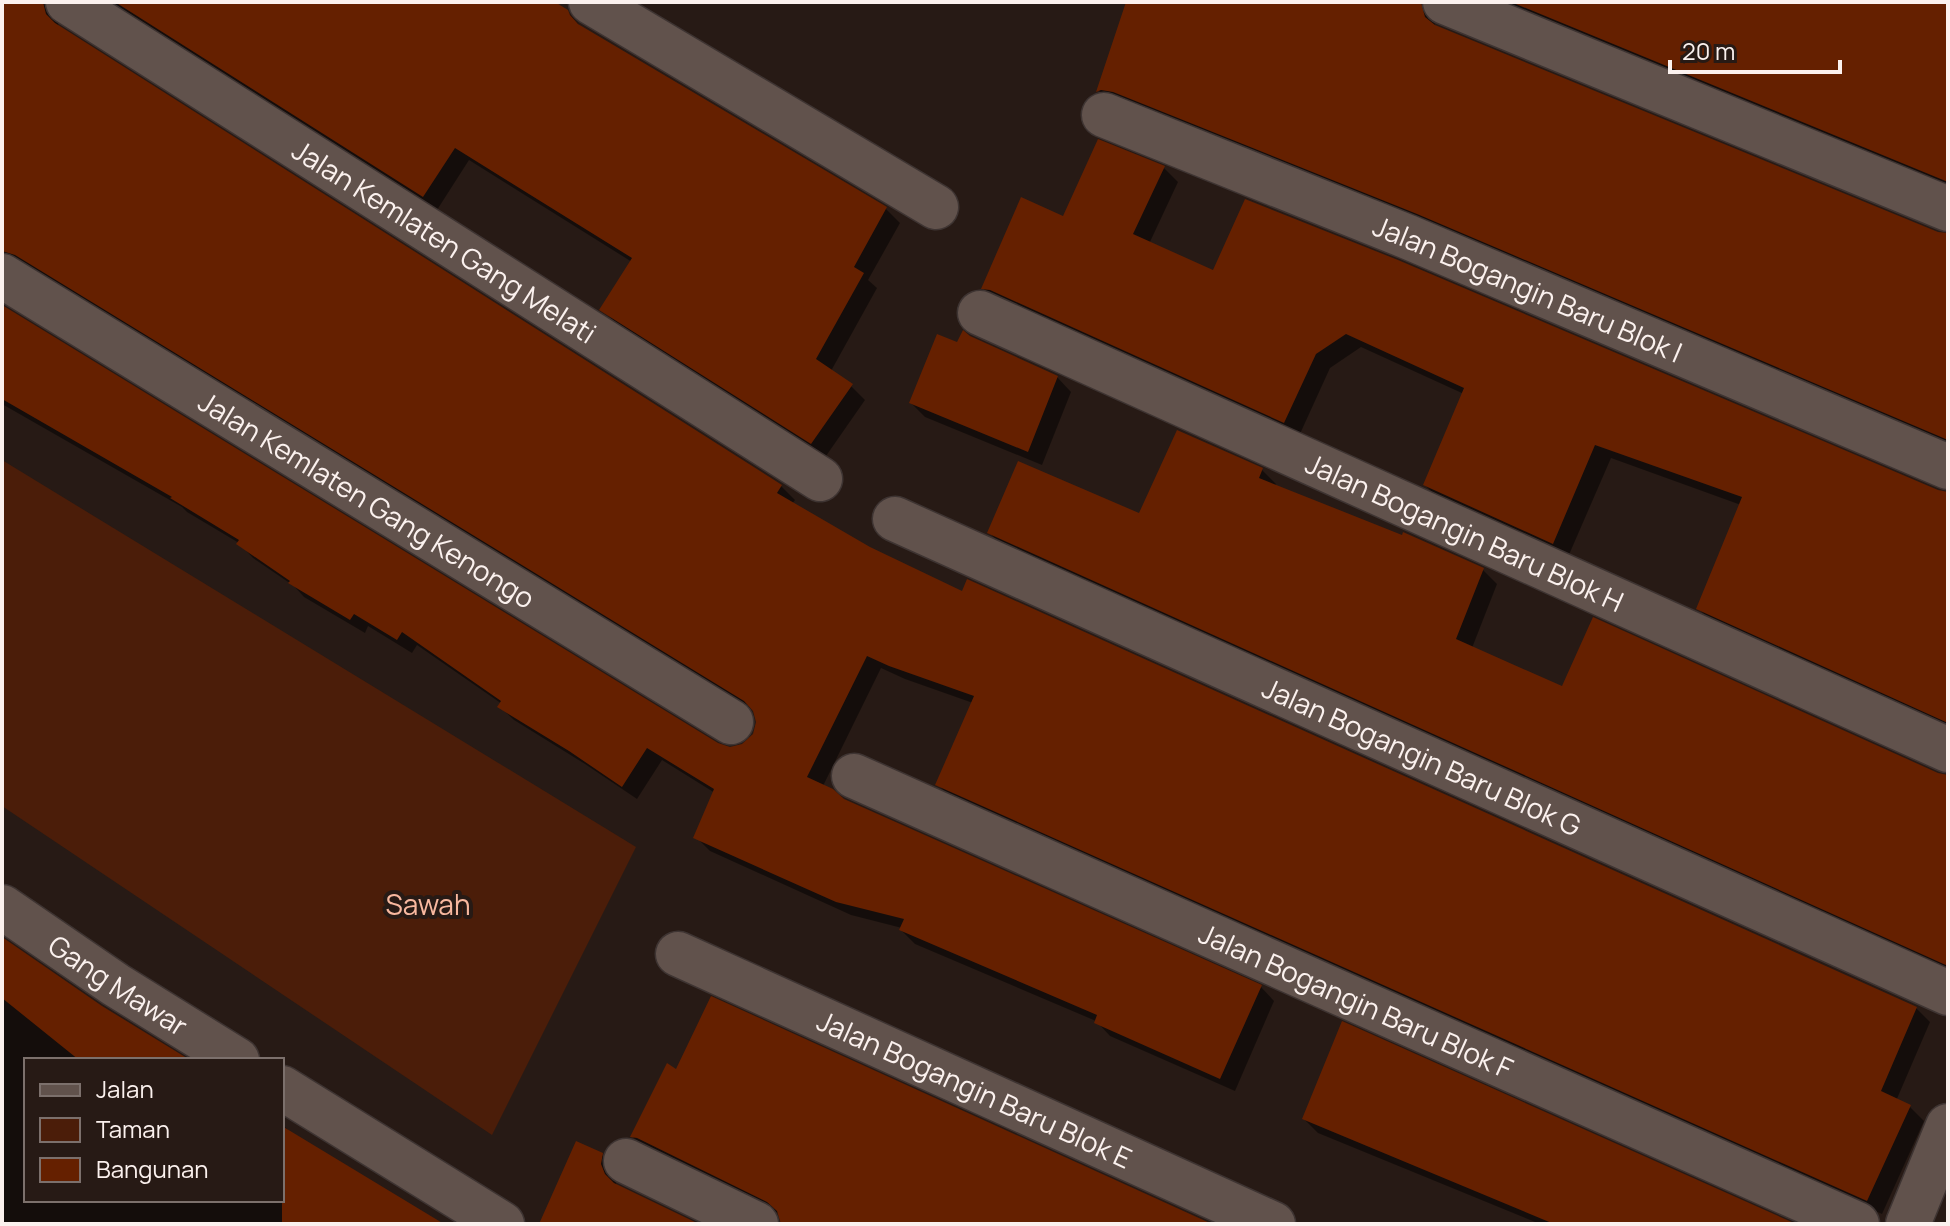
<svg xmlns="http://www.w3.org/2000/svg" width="1950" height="1226" font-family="Manrope,sans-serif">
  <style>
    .green { fill: #4b1d09 }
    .shadow { fill: #0007 }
    .building { fill: #652000 }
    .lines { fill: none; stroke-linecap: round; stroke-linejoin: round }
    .minor-casing { stroke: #3e3432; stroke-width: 47 }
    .minor { stroke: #61524c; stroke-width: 44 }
    .labels { text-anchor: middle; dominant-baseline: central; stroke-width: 8; stroke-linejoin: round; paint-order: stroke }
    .street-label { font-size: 28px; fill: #fbf1ee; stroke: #271a15 }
    .park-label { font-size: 28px; fill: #f8b89f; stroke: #271a15 }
  </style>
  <rect width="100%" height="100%" fill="#271a15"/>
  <path class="green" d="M2,460L636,847L492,1135L2,806Z"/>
  <path class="shadow" d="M2,2H61L56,15L59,28L781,486L795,500L792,504L869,549L963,594L1916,1008L1930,1022L1896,1101L1910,1107L1924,1121L1882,1214L952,798L938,785L973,703L905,679L881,668L823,786L843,801L1261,987L1274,1001L1235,1091L1110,1036L1096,1021L915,944L901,930L902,928L851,915L710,851L696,837L715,793L662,760L637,799L585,764L514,720L500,707L502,704L417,645L412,653L368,626L365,633L304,597L294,586L253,558L239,543L187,512L182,507L2,404V307L717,745L731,749L743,746L754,737L758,722L755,711L31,268L2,256Z
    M110,2H551L567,11L582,28L886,209L900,223L868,280L877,288L831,371L851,386L865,400L826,456L616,323L602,309L632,262L469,160L437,210Z
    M1124,2H1440L1435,8L1434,22L1436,28L1938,234L1948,235V446L1112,105L1099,91L1127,3Z
    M1494,2H1948V189Z
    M1164,168L1178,182L1149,244L1214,273L1938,492L1948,493V729L1712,622L1698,608L1741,505L1611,458L1568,557L1439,499L1425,485L1464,394L1361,347L1330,368L1299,436L997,302L983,288L1064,218Z
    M958,345L1057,377L1071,392L1042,465L925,417L911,403Z
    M1178,432L1262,470L1276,484L1275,486L1483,570L1497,584L1472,648L1563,688L1948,776V972L1003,547L989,532L1140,516Z
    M2,940L101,1007L186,1060H26V1200H282V1124L291,1133L440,1224H2Z
    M677,1072L1208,1224H782L780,1214L653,1152L647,1151L633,1137Z
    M1304,1119L1791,1224H1540L1318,1133Z
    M602,1155L616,1170L615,1179L617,1187L694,1224H542Z"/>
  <path class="building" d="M2,2H43L46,14L55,23L782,485L777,493L870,547L962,591L967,579L1917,1007L1881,1091L1911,1105L1867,1201L935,785L974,696L889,666L867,656L807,777L833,789L844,799L1262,985L1220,1079L1094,1023L1097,1015L899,930L904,919L836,902L693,838L714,789L647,748L622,787L569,751L497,707L501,701L402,632L397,640L354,614L350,620L288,583L290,581L236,544L239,540L170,498L172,497L2,399V305L718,743L730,747L742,744L753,734L756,722L753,711L744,701L15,255L2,251Z
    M115,2H555L568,10L570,15L578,24L887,207L854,267L864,273L816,359L853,384L811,444L599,310L632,258L455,148L423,197Z
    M1126,2H1421L1425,17L1435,25L1938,232L1948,233V440L1417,214L1113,92L1101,90L1096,92Z
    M1511,2H1948V182Z
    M1098,139L1165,166L1133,234L1213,270L1245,199L1398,260L1938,490L1948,492V723L1696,609L1742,497L1595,445L1553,544L1423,485L1464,388L1346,334L1316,354L1284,423L990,290L981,289L1021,197L1063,216Z
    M963,330L970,336L1058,376L1028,452L909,403L937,334L957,342Z
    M1177,430L1263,468L1259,478L1402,535L1403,532L1484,568L1456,639L1503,660L1562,686L1593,617L1938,773L1948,775V966L987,533L1018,461L1139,513Z
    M2,937L102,1006L190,1060H79L2,998Z
    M711,996L1212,1224H781L777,1211L767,1202L637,1138L630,1137L667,1063L676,1069Z
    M1342,1021L1796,1224H1554L1302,1119Z
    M282,1126L444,1224H282Z
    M576,1141L603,1153L601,1164L605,1174L614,1183L699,1224H539Z"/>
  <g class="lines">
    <g class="minor-casing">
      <g id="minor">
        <path id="s1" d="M68,2L820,479"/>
        <path d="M591,2L936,207"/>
        <path d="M1445,2L1948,209"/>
        <path id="s2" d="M1104,115L1408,237L1948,467"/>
        <path id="s3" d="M2,276L731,722"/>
        <path id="s4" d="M980,313L1948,750"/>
        <path id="s5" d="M895,519L1948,993"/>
        <path id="s6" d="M854,776L1857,1224"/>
        <path id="s7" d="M2,907L116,985L237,1060"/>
        <path id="s8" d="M678,954L1273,1224"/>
        <path d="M282,1088L502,1224"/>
        <path d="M626,1161L756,1224"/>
        <path d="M1908,1224L1948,1126"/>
      </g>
    </g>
    <use href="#minor" class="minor"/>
  </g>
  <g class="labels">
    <g class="street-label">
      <text stroke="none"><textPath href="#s1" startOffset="446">Jalan Kemlaten Gang Melati</textPath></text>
      <text stroke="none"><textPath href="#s2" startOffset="458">Jalan Bogangin Baru Blok I</textPath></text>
      <text stroke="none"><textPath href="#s3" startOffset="428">Jalan Kemlaten Gang Kenongo</textPath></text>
      <text stroke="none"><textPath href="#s4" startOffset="532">Jalan Bogangin Baru Blok H</textPath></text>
      <text stroke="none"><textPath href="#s5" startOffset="578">Jalan Bogangin Baru Blok G</textPath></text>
      <text stroke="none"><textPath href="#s7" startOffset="140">Gang Mawar</textPath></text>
      <text stroke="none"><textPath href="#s6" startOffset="550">Jalan Bogangin Baru Blok F</textPath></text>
      <text stroke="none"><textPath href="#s8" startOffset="326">Jalan Bogangin Baru Blok E</textPath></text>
    </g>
    <g class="park-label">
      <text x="428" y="904">Sawah</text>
    </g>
  </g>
  <rect width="1950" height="1226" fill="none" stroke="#fbf1ee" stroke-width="8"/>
  <rect x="24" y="1058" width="260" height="144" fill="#271a15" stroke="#7c706c" stroke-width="2"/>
  <rect x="40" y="1084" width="40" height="12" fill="#61524c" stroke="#7c706c" stroke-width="2"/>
  <text x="96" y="1098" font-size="24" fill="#fbf1ee">Jalan</text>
  <rect x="40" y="1118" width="40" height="24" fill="#4b1d09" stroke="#7c706c" stroke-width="2"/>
  <text x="96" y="1138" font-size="24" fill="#fbf1ee">Taman</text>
  <rect x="40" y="1158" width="40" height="24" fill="#652000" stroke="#7c706c" stroke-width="2"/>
  <text x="96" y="1178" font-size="24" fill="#fbf1ee">Bangunan</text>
  <path d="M1670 60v12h170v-12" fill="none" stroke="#fbf1ee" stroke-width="4"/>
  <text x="1682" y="60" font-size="24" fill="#fbf1ee" stroke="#271a15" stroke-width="6" paint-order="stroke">20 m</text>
</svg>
